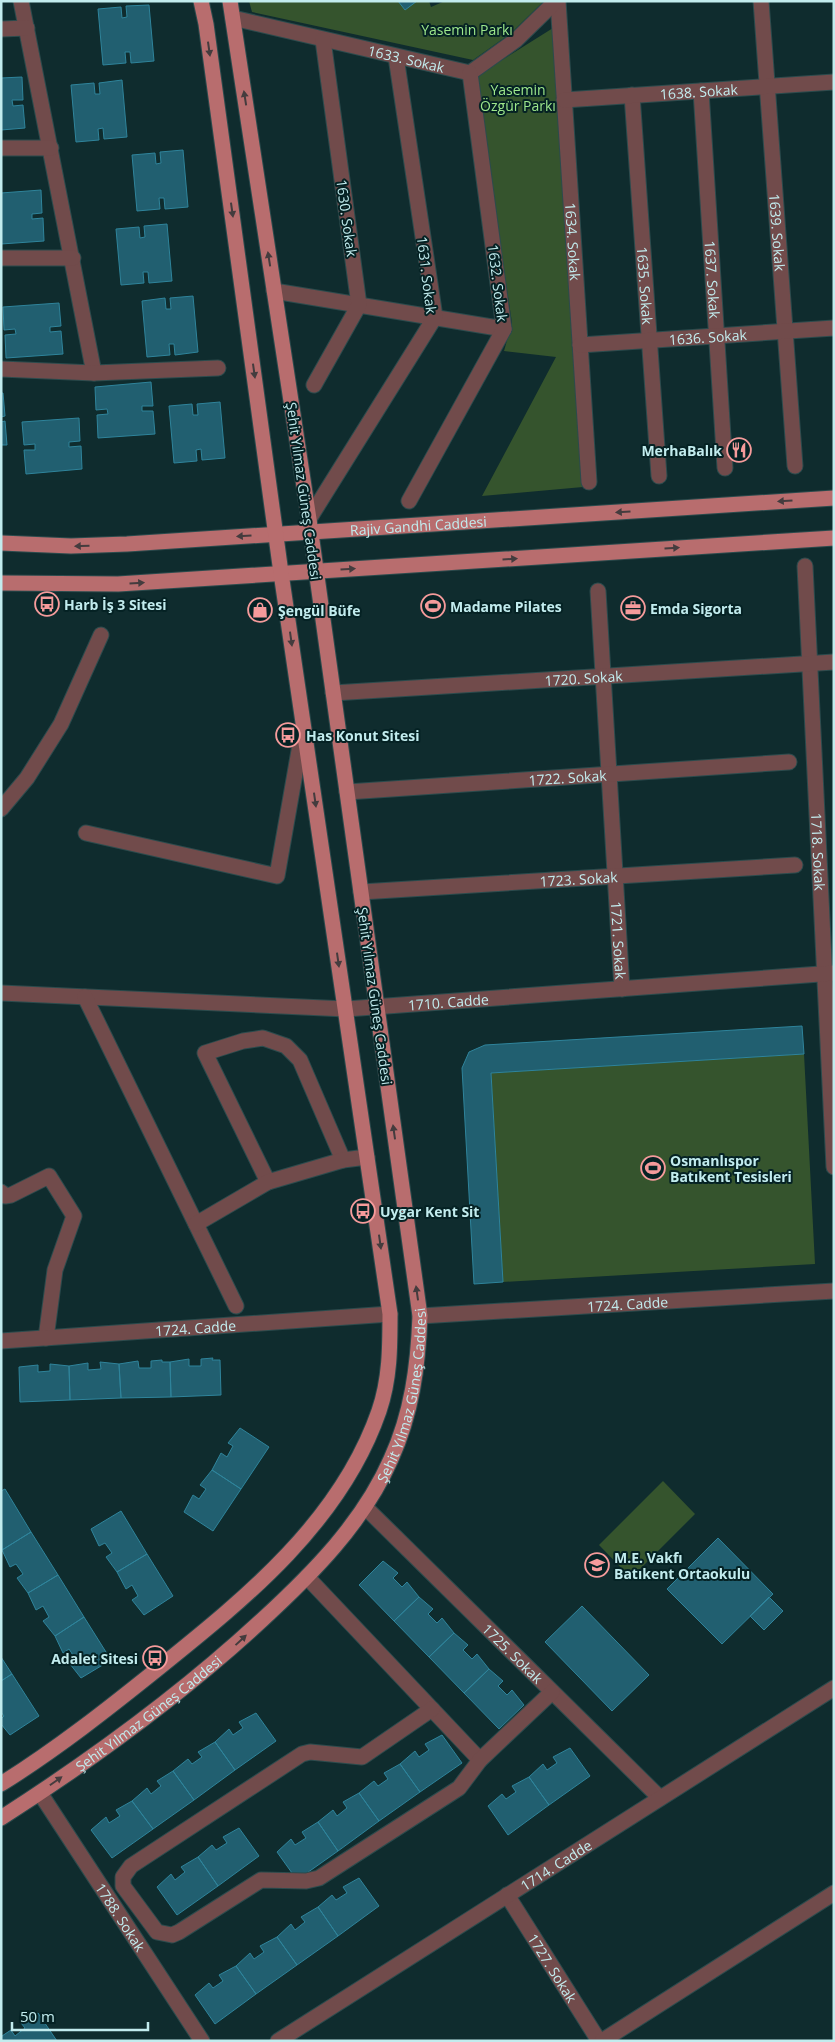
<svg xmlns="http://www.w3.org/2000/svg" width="835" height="2042" font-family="'Open Sans',sans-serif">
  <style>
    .green { fill: #35542d }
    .building { fill: #215f70; stroke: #2f849b }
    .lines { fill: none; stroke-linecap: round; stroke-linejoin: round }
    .minor-casing { stroke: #2c4b4d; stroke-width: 17 }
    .major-casing { stroke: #2c4b4d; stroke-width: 17 }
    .minor { stroke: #714b4b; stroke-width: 15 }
    .major { stroke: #b86d6e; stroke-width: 15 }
    .oneway { fill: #443c3e }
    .labels { text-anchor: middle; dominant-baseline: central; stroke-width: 4; stroke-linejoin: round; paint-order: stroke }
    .park-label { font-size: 14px; fill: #9ee88c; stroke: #052224 }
    .street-label { font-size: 14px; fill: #c2ecee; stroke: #052224 }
    .poi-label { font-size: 14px; font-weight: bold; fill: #c2ecee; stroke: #052224; text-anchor: start }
  </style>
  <rect width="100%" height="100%" fill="#0f2c2e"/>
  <path class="green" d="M249,1H429L431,7L445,1H544L511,33L473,60L252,12Z
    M553,28L583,487L482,496L556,357L504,351L512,323L475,77Z
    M804,1054L815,1264L503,1282L491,1073Z
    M663,1481L695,1514L631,1578L599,1545Z"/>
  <path class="building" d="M398,1H417L405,10Z
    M149,5L154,61L131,63L130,52H125L126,63L103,65L98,9L121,7L122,18L127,17L126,6Z
    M22,77L23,100H12L13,106L23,105L25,128L1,130V78Z
    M122,80L127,137L104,139L103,128L98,129L99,140L76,142L71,85L94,83L95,94H100L99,83Z
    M183,150L188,207L165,209L164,198H159L160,209L137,211L132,155L155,153L156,164L161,163L160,152Z
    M41,190L42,213L32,214V219L43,218L44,241L1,244V193Z
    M167,224L172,281L149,283L148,272H143L144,283L121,285L116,229L139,227L140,238L145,237L144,226Z
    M193,296L198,352L175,355L174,344H169L170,355L147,357L142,301L165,298L166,309H171L170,298Z
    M59,303L61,326L50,327V332L61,331L63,354L6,358L5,335L16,334L15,329L4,330L3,307Z
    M151,382L153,406H142V411H153L155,434L98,438L97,415L108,414L107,409L96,410L95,387Z
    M1,393H3L5,416L1,417Z
    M220,402L225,458L202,460L201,449L196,450L197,461L174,463L169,406L192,404L193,415H198L197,404Z
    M79,418L80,441L69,442V447L81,446L82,469L26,474L24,450H35V444L24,445L22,422Z
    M5,421L7,445H1V422Z
    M802,1026L804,1054L491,1073L503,1282L474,1284L462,1068L469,1052L485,1045Z
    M213,1358L212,1360H220L221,1395L171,1397L170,1362L189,1359V1366H201V1359Z
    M162,1360V1362H170L171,1397L121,1398L119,1364L138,1361L139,1368H151V1361Z
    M100,1362L119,1364L121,1398L70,1400L69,1366L88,1363V1370L101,1369Z
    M50,1364L69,1366L70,1400L20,1402L19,1367L38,1365V1372L50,1371Z
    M240,1428L269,1447L241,1489L212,1470L221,1453L227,1457L233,1446L228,1443Z
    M212,1470L241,1489L213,1531L184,1512L193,1495L199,1499L206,1489L200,1485Z
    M5,1489L31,1532L2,1550L1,1491Z
    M121,1511L147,1554L117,1572L106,1557L112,1553L105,1543L99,1546L91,1529Z
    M31,1532L58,1575L28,1593L17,1578L23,1574L16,1564L10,1567L2,1550Z
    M718,1538L773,1594L722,1644L667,1589Z
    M147,1554L173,1596L144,1615L132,1600L138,1596L132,1585L126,1589L117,1572Z
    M383,1561L398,1573L393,1578L402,1587L407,1582L419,1597L394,1621L359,1585Z
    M58,1575L84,1617L55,1636L43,1621L49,1617L43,1606L36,1610L28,1593Z
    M419,1597L433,1609L428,1614L437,1623L442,1618L454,1633L429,1657L394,1621Z
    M769,1597L783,1611L764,1630L750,1616Z
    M582,1606L649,1675L612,1711L545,1642Z
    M84,1617L111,1660L81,1678L70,1664L76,1660L69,1649L63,1653L55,1636Z
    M454,1633L468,1645L463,1650L472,1659L477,1654L489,1669L464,1693L429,1657Z
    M1,1657L12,1674L1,1681Z
    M489,1669L503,1681L498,1686L507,1695L512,1690L524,1705L499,1729L464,1693Z
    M12,1674L39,1716L10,1735L1,1724V1719L4,1716L1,1712V1681Z
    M256,1713L276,1741L235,1770L215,1742L229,1729L233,1735L243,1728L239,1722Z
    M442,1735L462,1763L420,1792L400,1764L415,1751L419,1757L429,1750L425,1744Z
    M215,1742L235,1770L194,1800L173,1771L188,1759L192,1764L202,1757L198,1752Z
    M570,1748L590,1776L549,1805L529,1777L543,1764L547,1770L557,1763L553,1757Z
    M400,1764L420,1792L379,1821L359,1793L374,1781L378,1786L388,1779L384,1773Z
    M173,1771L194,1800L153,1829L132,1801L147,1788L151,1794L161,1786L157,1781Z
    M529,1777L549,1805L508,1835L488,1806L502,1794L506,1799L516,1792L512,1786Z
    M359,1793L379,1821L338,1851L318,1822L333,1810L337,1816L347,1808L343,1802Z
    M132,1801L153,1829L112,1858L91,1830L106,1817L109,1823L120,1816L116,1810Z
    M318,1822L338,1851L297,1880L277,1852L291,1839L295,1845L306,1838L302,1832Z
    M239,1828L259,1856L218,1886L198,1857L212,1845L216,1850L227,1843L223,1837Z
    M198,1857L218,1886L177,1915L157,1887L171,1874L175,1880L185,1872L181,1867Z
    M359,1878L379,1906L338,1936L318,1907L332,1895L336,1900L347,1893L343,1887Z
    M318,1907L338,1936L297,1965L277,1937L291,1924L295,1930L305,1922L301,1917Z
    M277,1937L297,1965L256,1994L236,1966L250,1953L254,1959L264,1952L260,1946Z
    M236,1966L256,1994L215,2024L195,1995L209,1983L213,1988L223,1981L219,1975Z
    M38,2013L57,2041H1L2,2036L11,2030L15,2036L25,2028L21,2023Z"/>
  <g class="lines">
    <g class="minor-casing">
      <g id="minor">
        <path d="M21,1L94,373"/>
        <path id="s1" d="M558,1L589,482"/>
        <path id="s2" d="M761,1L795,466"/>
        <path id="s3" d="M233,18L470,73L516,40L556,1"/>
        <path d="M1,29L27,28"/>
        <path id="s4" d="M701,91L725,468"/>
        <path id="s5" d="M632,95L659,476"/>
        <path id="s6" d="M564,100L834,82"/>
        <path d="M1,148H51"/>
        <path d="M1,258H73"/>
        <path d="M274,291L504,329"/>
        <path id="s7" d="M580,345L834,328"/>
        <path d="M1,369L94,373L218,368"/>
        <path d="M314,385L359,305L323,40"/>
        <path d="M409,501L504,329L470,73"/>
        <path d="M309,519L435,317L396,57"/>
        <path id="s8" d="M805,566L834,1167"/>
        <path id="s9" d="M598,591L622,989"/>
        <path id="s10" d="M333,693L834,662"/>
        <path id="s11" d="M347,792L789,762"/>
        <path d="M1,809L27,778L61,724L101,635"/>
        <path d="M86,833L277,876L303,728"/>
        <path id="s12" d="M361,892L795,865"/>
        <path id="s13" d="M1,993L346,1009L834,973"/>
        <path d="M85,997L236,1306"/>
        <path d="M268,1182L205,1053L243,1041L263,1038L286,1046L300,1060L343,1160"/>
        <path d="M1,1192L5,1196L11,1195L49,1176L74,1216L55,1270L46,1338"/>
        <path d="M196,1224L268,1182L343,1160L367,1157"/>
        <path id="s14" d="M420,1316L834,1291"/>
        <path id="s15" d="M1,1341L390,1314"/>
        <path id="s16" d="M365,1507L660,1798"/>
        <path d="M307,1577L480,1760"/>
        <path d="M432,1709L362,1757L310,1752L302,1754L131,1866L123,1877V1886L157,1932L172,1935L179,1932L261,1880L306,1881L319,1878L459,1788L480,1760L552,1692"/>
        <path id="s17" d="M40,1793L202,2041"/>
        <path id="s18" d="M507,1895L599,2041"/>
        <path id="s19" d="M278,2041L834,1688"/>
        <path d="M602,2041L834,1893"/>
      </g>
    </g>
    <g class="major-casing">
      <g id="major">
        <path id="s20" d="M1,543L71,546L127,544L834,498"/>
        <path d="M1,583L118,584L834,538"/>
        <path d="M1,1784C57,1749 109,1708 160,1667C247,1597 341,1521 379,1411C390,1379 390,1347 390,1314L281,573L206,24L201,1"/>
        <path id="s21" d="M1,1818C93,1759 182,1694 262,1620C312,1574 363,1523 391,1459C412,1413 418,1366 420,1316L309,519L230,1"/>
      </g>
    </g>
    <use href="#minor" class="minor"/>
    <use href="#major" class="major"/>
  </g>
  <defs><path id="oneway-solid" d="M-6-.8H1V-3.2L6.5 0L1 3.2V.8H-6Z" transform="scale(1.25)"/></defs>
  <g class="oneway">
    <use href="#oneway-solid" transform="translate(209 49) rotate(82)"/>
    <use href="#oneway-solid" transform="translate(245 98) rotate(-99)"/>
    <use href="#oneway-solid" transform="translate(232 210) rotate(82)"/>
    <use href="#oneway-solid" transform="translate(269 259) rotate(-99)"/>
    <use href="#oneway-solid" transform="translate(254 371) rotate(82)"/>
    <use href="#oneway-solid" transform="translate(785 501) rotate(176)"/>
    <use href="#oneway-solid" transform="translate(623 512) rotate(176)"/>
    <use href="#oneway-solid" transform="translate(244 536) rotate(176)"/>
    <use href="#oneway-solid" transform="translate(82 546) rotate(178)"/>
    <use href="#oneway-solid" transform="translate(672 548) rotate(-4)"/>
    <use href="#oneway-solid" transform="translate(510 559) rotate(-4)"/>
    <use href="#oneway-solid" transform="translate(348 569) rotate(-4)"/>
    <use href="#oneway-solid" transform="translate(137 583) rotate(-4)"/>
    <use href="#oneway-solid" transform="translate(291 639) rotate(82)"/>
    <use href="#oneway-solid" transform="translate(315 800) rotate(82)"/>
    <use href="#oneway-solid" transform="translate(338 960) rotate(82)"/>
    <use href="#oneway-solid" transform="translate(394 1132) rotate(-98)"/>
    <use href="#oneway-solid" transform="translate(380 1242) rotate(82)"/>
    <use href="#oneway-solid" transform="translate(417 1293) rotate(-98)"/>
    <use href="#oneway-solid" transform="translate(241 1640) rotate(-43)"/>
    <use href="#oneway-solid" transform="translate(56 1781) rotate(-35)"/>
  </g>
  <defs>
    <g id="restaurant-ring" transform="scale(1.25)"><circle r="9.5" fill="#052224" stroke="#f59b9b" stroke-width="1.5"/><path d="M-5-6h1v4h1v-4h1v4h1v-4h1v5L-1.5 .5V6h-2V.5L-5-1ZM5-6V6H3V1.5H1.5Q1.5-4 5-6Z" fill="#f59b9b"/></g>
    <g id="bus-ring" transform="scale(1.25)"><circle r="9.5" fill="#052224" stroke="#f59b9b" stroke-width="1.5"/><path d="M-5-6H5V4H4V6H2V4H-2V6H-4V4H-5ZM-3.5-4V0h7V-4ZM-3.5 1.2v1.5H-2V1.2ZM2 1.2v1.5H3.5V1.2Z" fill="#f59b9b"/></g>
    <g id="stadium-ring" transform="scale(1.25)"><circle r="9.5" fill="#052224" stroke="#f59b9b" stroke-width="1.5"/><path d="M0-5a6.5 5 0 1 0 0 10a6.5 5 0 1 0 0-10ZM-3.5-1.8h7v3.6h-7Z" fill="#f59b9b"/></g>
    <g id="office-ring" transform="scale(1.25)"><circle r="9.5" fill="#052224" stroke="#f59b9b" stroke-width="1.5"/><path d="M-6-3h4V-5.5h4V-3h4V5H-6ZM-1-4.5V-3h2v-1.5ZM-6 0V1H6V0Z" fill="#f59b9b"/></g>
    <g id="shop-ring" transform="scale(1.25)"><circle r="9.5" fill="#052224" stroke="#f59b9b" stroke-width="1.5"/><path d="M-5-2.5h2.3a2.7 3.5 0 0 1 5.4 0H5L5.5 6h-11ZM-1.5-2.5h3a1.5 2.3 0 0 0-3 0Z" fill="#f59b9b"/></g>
    <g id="school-ring" transform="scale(1.25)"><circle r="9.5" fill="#052224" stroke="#f59b9b" stroke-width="1.5"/><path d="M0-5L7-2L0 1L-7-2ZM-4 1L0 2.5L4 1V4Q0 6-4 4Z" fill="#f59b9b"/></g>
  </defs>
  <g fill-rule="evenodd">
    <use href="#restaurant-ring" x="739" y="450"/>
    <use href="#bus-ring" x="47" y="604"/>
    <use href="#stadium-ring" x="433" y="606"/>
    <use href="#office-ring" x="633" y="608"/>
    <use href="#shop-ring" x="260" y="610"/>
    <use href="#bus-ring" x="288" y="735"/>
    <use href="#stadium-ring" x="653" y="1168"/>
    <use href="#bus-ring" x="363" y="1211"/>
    <use href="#school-ring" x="597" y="1565"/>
    <use href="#bus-ring" x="155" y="1658"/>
  </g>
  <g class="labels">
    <g class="park-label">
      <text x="467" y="29">Yasemin Parkı</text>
      <text x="518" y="89">Yasemin<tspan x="518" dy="16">Özgür Parkı</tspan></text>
    </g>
    <g class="street-label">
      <text stroke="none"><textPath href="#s3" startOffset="178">1633. Sokak</textPath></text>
      <text stroke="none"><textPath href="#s6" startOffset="135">1638. Sokak</textPath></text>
      <text transform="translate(347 218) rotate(82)">1630. Sokak</text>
      <text stroke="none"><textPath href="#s2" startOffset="232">1639. Sokak</textPath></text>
      <text stroke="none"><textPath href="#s1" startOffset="241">1634. Sokak</textPath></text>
      <text transform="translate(427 275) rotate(83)">1631. Sokak</text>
      <text stroke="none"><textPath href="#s4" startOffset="189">1637. Sokak</textPath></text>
      <text transform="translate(498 283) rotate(83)">1632. Sokak</text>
      <text stroke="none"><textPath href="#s5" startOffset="191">1635. Sokak</textPath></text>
      <text stroke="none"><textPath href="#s7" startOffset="128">1636. Sokak</textPath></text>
      <text transform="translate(304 491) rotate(82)">Şehit Yılmaz Güneş Caddesi</text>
      <text stroke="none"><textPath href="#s20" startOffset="418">Rajiv Gandhi Caddesi</textPath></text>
      <text stroke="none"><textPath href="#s10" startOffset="251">1720. Sokak</textPath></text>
      <text stroke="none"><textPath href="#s11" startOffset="221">1722. Sokak</textPath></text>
      <text stroke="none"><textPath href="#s8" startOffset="286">1718. Sokak</textPath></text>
      <text stroke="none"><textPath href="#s12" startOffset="218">1723. Sokak</textPath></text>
      <text stroke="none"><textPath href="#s9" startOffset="350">1721. Sokak</textPath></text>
      <text transform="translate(375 996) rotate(82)">Şehit Yılmaz Güneş Caddesi</text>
      <text stroke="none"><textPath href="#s13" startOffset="448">1710. Cadde</textPath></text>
      <text stroke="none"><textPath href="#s14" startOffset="208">1724. Cadde</textPath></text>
      <text stroke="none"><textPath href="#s15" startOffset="195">1724. Cadde</textPath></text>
      <text stroke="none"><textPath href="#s21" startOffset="601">Şehit Yılmaz Güneş Caddesi</textPath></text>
      <text stroke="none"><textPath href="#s16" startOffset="208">1725. Sokak</textPath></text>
      <text stroke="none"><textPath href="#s21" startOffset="181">Şehit Yılmaz Güneş Caddesi</textPath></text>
      <text stroke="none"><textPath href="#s19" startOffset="329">1714. Cadde</textPath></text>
      <text stroke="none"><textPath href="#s17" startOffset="148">1788. Sokak</textPath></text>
      <text stroke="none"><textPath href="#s18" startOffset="86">1727. Sokak</textPath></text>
    </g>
    <g class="poi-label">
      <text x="722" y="450" text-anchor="end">MerhaBalık</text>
      <text x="64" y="604">Harb İş 3 Sitesi</text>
      <text x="450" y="606">Madame Pilates</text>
      <text x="650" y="608">Emda Sigorta</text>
      <text x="278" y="610">Şengül Büfe</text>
      <text x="306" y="735">Has Konut Sitesi</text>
      <text x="670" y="1160">Osmanlıspor<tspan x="670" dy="16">Batıkent Tesisleri</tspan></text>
      <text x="380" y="1211">Uygar Kent Sit</text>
      <text x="614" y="1557">M.E. Vakfı<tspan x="614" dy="16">Batıkent Ortaokulu</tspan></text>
      <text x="138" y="1658" text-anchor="end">Adalet Sitesi</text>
    </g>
  </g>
  <rect width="835" height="2042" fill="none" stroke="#c2ecee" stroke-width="5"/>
  <path d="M12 2022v8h136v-8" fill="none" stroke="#c2ecee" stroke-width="2.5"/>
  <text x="20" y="2022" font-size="15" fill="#c2ecee" stroke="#052224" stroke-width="4" paint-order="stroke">50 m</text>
</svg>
